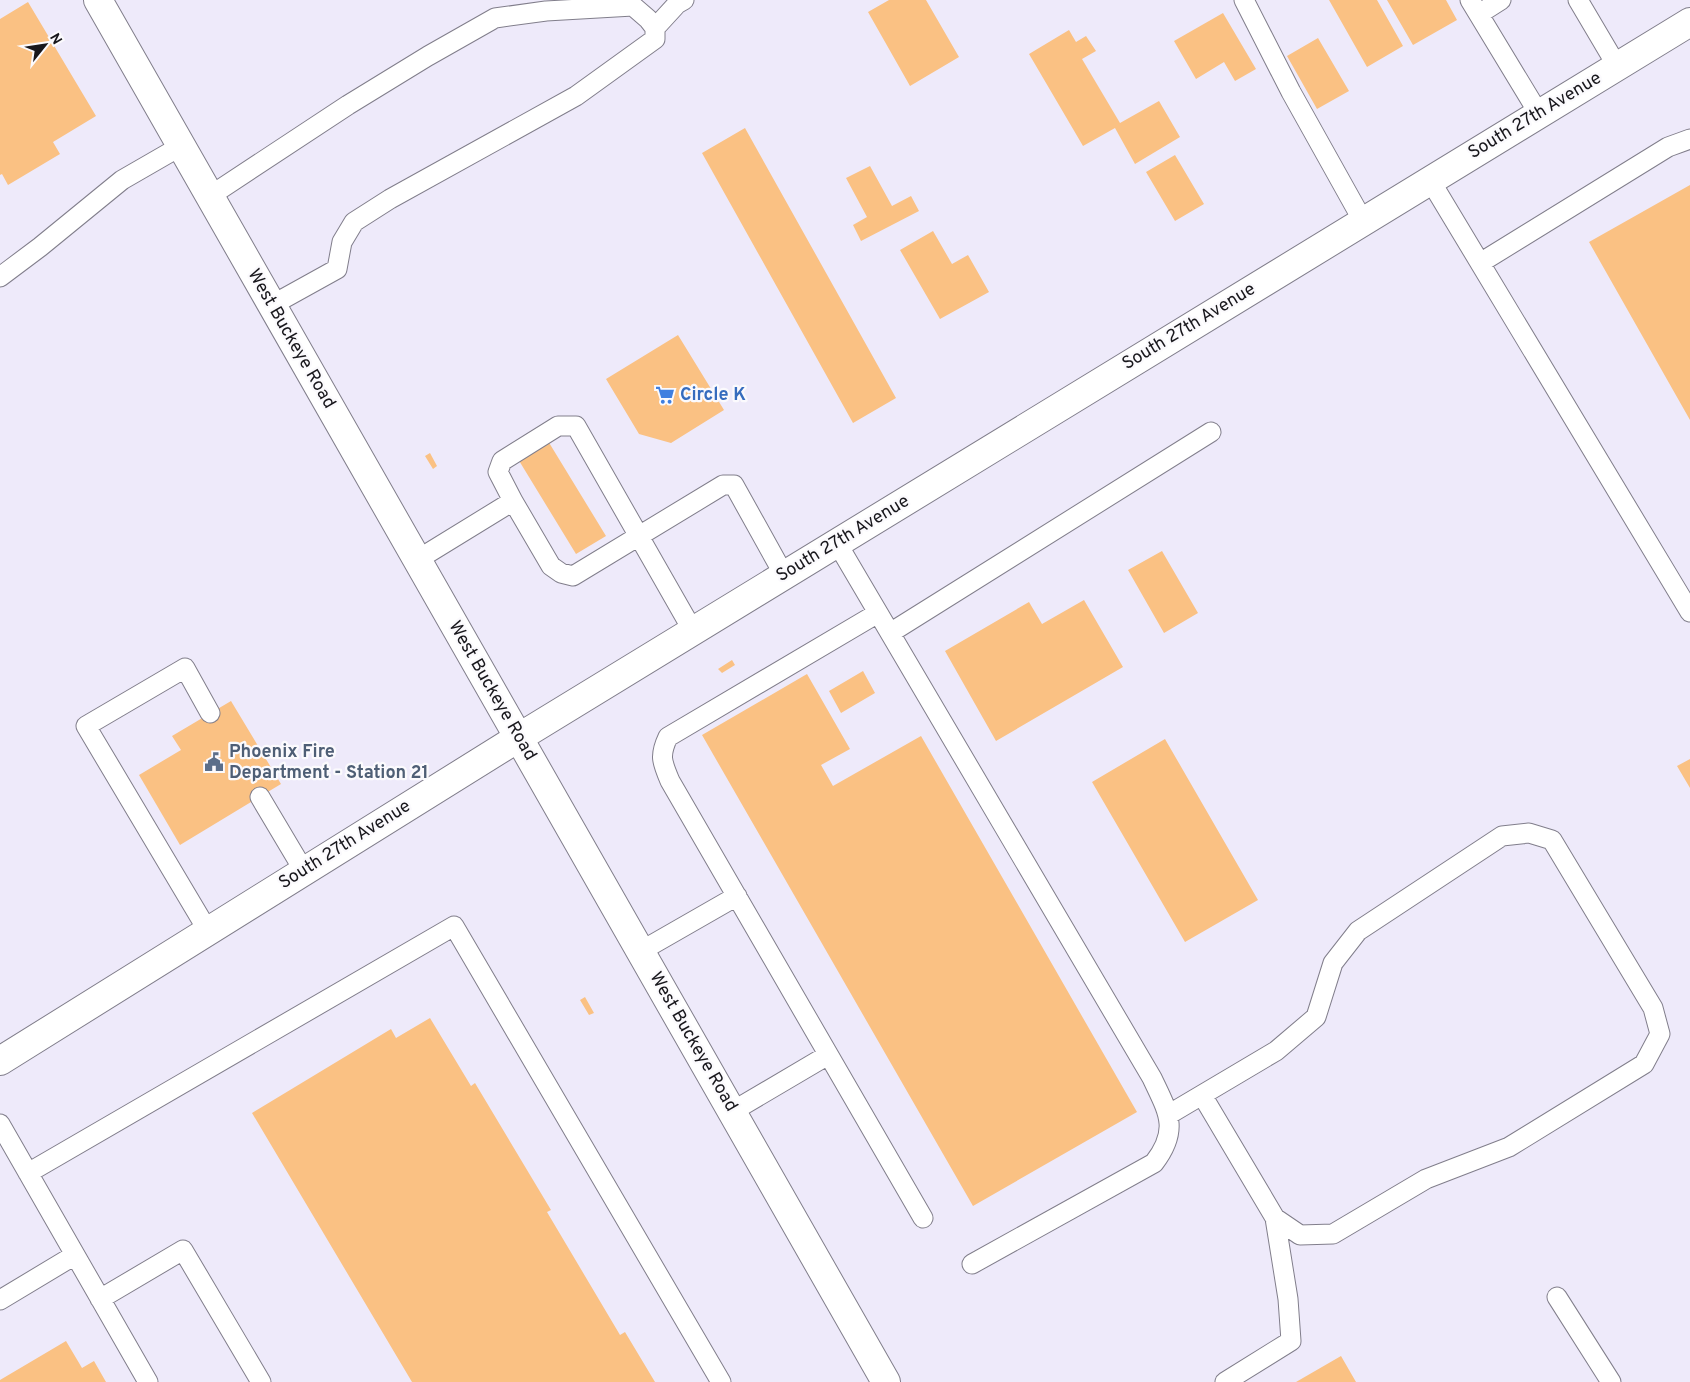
<svg xmlns="http://www.w3.org/2000/svg" width="1690" height="1382" font-family="Overpass,sans-serif">
  <style>
    .building { fill: #fac183 }
    .lines { fill: none; stroke-linecap: round; stroke-linejoin: round }
    .service-casing { stroke: #817e8b; stroke-width: 21 }
    .secondary-casing { stroke: #817e8b; stroke-width: 30 }
    .service { stroke: #fff; stroke-width: 19 }
    .secondary { stroke: #fff; stroke-width: 28 }
    .labels { text-anchor: middle; dominant-baseline: central; stroke-width: 4.5; stroke-linejoin: round; paint-order: stroke }
    .street-label { font-size: 18px; fill: #18171c; stroke: #fbfafd }
    .shop-label { font-size: 18px; font-weight: bold; fill: #366cbe; stroke: #fbfafd; text-anchor: start }
    .service-label { font-size: 18px; font-weight: bold; fill: #4e5e75; stroke: #fbfafd; text-anchor: start }
  </style>
  <rect width="100%" height="100%" fill="#eeeafa"/>
  <path class="building" d="M889,0H926L959,57L910,86L868,12Z
    M1329,0H1377L1403,46L1367,67Z
    M1387,0H1446L1457,20L1413,45Z
    M28,2L96,116L53,142L60,154L8,185L2,174L0,175V19Z
    M1223,13L1256,69L1235,81L1224,62L1196,79L1174,41Z
    M1069,30L1076,42L1086,36L1096,51L1082,59L1120,123L1159,101L1180,137L1135,164L1115,128L1083,146L1029,54Z
    M1318,38L1349,91L1317,109L1287,56Z
    M745,128L896,398L853,423L702,153Z
    M1175,155L1204,204L1175,221L1146,172Z
    M870,166L892,206L911,196L919,211L861,241L853,225L867,217L846,178Z
    M1690,185V420L1589,242Z
    M933,231L952,264L968,255L989,292L940,319L900,250Z
    M678,335L724,410L671,443L639,434L606,379Z
    M548,441L606,536L576,554L518,459Z
    M430,453L437,466L433,469L425,456Z
    M1162,551L1198,613L1164,633L1128,570Z
    M1084,600L1123,667L996,741L945,651L1029,602L1042,624Z
    M732,660L735,665L722,673L718,669Z
    M863,671L875,693L841,713L829,691Z
    M807,674L850,749L821,765L833,786L921,736L1137,1112L973,1206L702,735Z
    M231,701L281,784L180,845L139,775L181,750L172,736Z
    M1165,739L1258,900L1185,942L1092,782Z
    M1690,759V788L1677,766Z
    M585,997L594,1013L589,1015L580,1000Z
    M430,1018L471,1086L475,1083L551,1210L547,1212L620,1335L625,1332L655,1382H412L252,1113L391,1029L396,1038Z
    M66,1341L82,1368L94,1361L106,1382H0V1380Z
    M1341,1356L1356,1382H1296Z"/>
  <g class="lines">
    <g class="service-casing">
      <path id="service" d="M1244,0L1291,92L1363,221
        M1470,0L1539,114
        M1578,0L1617,66
        M1479,14L1501,0
        M655,28L677,4L684,0
        M1430,180L1690,612
        M210,196L348,105L428,56L495,18L546,11L633,6L648,19L655,28V39L576,96L390,199L354,222L342,242L337,269L272,305
        M1480,263L1668,147L1690,139
        M0,277L40,247L122,180L181,146
        M513,501L551,566L561,573L573,576L723,485H734L784,575
        M837,543L1152,1078C1168,1112 1180,1129 1154,1163L972,1264
        M417,560L513,501L498,472L502,461L558,426H576L693,631
        M878,613L668,737C659,756 662,762 670,781L923,1218
        M890,633L1211,432
        M260,797L304,871
        M208,931L86,726L185,668L210,713
        M641,951L737,896
        M733,1111L828,1055
        M1168,1115L1276,1051L1316,1017L1333,963L1358,931L1502,836L1529,833L1552,840L1653,1008L1660,1034L1644,1064L1509,1147L1426,1179L1333,1234L1300,1235L1275,1218L1202,1095
        M0,1124L148,1382
        M28,1173L454,926L721,1382
        M1557,1297L1611,1382
        M100,1299L183,1250L261,1382
        M0,1300L75,1255
        M1225,1382L1291,1341L1288,1299L1275,1218"/>
    </g>
    <g class="secondary-casing">
      <path id="secondary" d="M98,0L886,1382
        M0,1061L518,738L1690,22"/>
    </g>
    <use href="#service" class="service"/>
    <use href="#secondary" class="secondary"/>
  </g>
  <defs>
    <g id="supermarket-bare" transform="scale(1.5)"><path d="M-6-5.5h2.5l.6 2H6L4.5 2H-2.5L-4.4-4H-6ZM-1.5 3.2a1.3 1.3 0 1 0 .1 0ZM3 3.2a1.3 1.3 0 1 0 .1 0Z" fill="#3f7fe0" stroke="#fbfafd" stroke-width="2.5" paint-order="stroke"/></g>
    <g id="civic-bare" transform="scale(1.5)"><path d="M-.6-6.5H3V-4.5H.6V-3L4-1V1h2V6H-6V1h2V-1L-.6-3ZM-1.2 2.5V6h2.4V2.5Z" fill="#5c6f8a" stroke="#fbfafd" stroke-width="2.5" paint-order="stroke"/></g>
  </defs>
  <g fill-rule="evenodd">
    <use href="#supermarket-bare" x="665" y="395"/>
    <use href="#civic-bare" x="214" y="762"/>
  </g>
  <g class="labels">
    <g class="street-label">
      <text transform="translate(1535 116) rotate(-31)">South 27th Avenue</text>
      <text transform="translate(1189 327) rotate(-31)">South 27th Avenue</text>
      <text transform="translate(291 339) rotate(60)">West Buckeye Road</text>
      <text transform="translate(843 539) rotate(-31)">South 27th Avenue</text>
      <text transform="translate(492 691) rotate(60)">West Buckeye Road</text>
      <text transform="translate(345 845) rotate(-32)">South 27th Avenue</text>
      <text transform="translate(693 1042) rotate(60)">West Buckeye Road</text>
    </g>
    <g class="shop-label">
      <text x="680" y="395">Circle K</text>
    </g>
    <g class="service-label">
      <text x="229" y="752">Phoenix Fire<tspan x="229" dy="21">Department - Station 21</tspan></text>
    </g>
  </g>
  <g transform="translate(45 45) rotate(60)" stroke="#fbfafd" stroke-width="4" paint-order="stroke">
  <path d="M0-4L9 19L0 12L-9 19Z" fill="#18171c"/>
  <text y="-8" font-size="14" font-weight="bold" text-anchor="middle" fill="#18171c">N</text>
  </g>
</svg>
